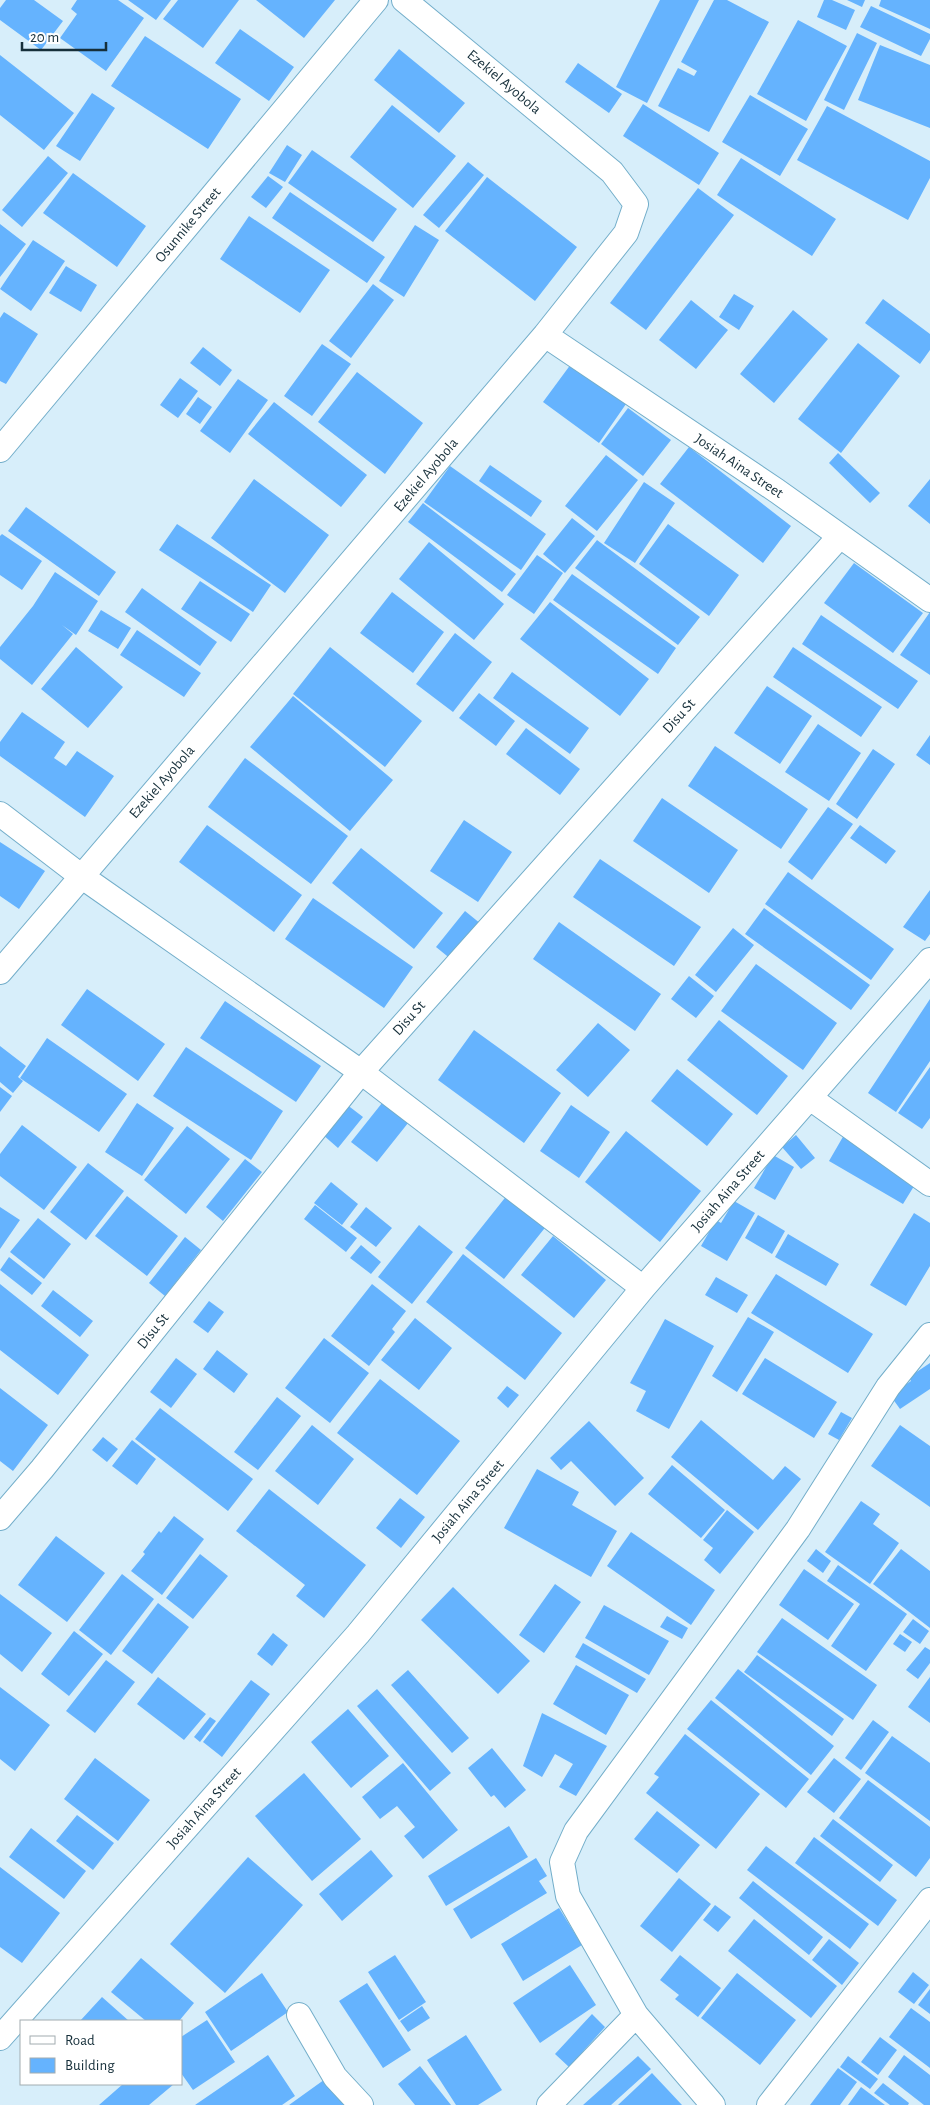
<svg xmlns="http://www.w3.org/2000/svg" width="930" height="2105" font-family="'Alegreya Sans',sans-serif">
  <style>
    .building { fill: #65b3fe }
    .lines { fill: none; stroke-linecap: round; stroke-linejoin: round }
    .street-casing { stroke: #73aeca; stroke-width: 26 }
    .street { stroke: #fff; stroke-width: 24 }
    .labels { text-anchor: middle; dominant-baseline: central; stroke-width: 4.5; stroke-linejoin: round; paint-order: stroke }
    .street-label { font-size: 15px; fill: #162f3a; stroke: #fff }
  </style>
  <rect width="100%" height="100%" fill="#d7eefa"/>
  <path class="building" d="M6,0H34L63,21L41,50L0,20V8Z
    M77,0H118L144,18L106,71L60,38L77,14L71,9Z
    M128,0H171L156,20Z
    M178,0H239L203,48L163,19Z
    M256,0H335L304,38Z
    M660,0H699L647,103L616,87Z
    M714,0H727L769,22L709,132L658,106L678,68L694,76L697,71L681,62Z
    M824,0H832L855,10L846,30L817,17Z
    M847,0H865L862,7Z
    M881,0H930V29L879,6Z
    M871,6L930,34V39L921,56L860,27Z
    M798,20L847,46L806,121L757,94Z
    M240,29L294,67L269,101L215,63Z
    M857,33L877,43L844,110L824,100Z
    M145,36L241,99L208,149L111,86Z
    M880,45L930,65V128L858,100Z
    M399,49L465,103L439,133L374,80Z
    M0,55L74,113L44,150L0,115Z
    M578,63L622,94L609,113L565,82Z
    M92,93L115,108L80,161L56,146Z
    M750,95L808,129L780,176L722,142Z
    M643,104L719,153L699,185L623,136Z
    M392,105L456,156L413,208L350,157Z
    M827,106L930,161V178L908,220L797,160Z
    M287,145L302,155L285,182L269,173Z
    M312,150L397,209L373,242L288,183Z
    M48,156L68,173L22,227L2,210Z
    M741,158L836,219L812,256L717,195Z
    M468,162L484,175L439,228L423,215Z
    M73,173L146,226L117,267L43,213Z
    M268,176L283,187L266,208L251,197Z
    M487,177L577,247L535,301L445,231Z
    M698,188L734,215L646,330L610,303Z
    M290,192L385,257L367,283L272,218Z
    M249,216L330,270L300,313L220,259Z
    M0,224L26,244L0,277Z
    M415,225L439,240L404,297L379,281Z
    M33,240L65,261L31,311L0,289Z
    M66,266L97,285L81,312L49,293Z
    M373,284L394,300L351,358L329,341Z
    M734,294L754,306L739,330L719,317Z
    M883,299L930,334V350L920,364L865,323Z
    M691,300L728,330L696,369L659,340Z
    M793,310L828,339L774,403L740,374Z
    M4,312L38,334L6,384L0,381V318Z
    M858,343L900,376L841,453L798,419Z
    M322,344L351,364L312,416L284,396Z
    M203,347L232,370L220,386L190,363Z
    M571,364L626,404L599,443L543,402Z
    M357,372L423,423L385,474L318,422Z
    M180,378L198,391L178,418L160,405Z
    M238,379L268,400L230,453L200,431Z
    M198,397L212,407L200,424L186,414Z
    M274,402L367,475L341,507L248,434Z
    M628,408L671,440L643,476L601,444Z
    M689,447L791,526L763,563L660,484Z
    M838,453L880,493L870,503L829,463Z
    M606,455L638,480L597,531L565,506Z
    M490,465L542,501L531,517L479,481Z
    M450,466L546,534L521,570L424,502Z
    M254,479L329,535L285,593L211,538Z
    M930,479V524L908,506Z
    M644,482L675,503L635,563L604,543Z
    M423,503L516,574L502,592L408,522Z
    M26,507L116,572L99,596L8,531Z
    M572,518L595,536L565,573L543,554Z
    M177,524L271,585L253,612L159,550Z
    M668,524L739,575L709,616L639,564Z
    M2,534L42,561L22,590L0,575V536Z
    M597,540L700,617L678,645L575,568Z
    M429,542L504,604L474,640L399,579Z
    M537,555L563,573L534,614L507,595Z
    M854,563L923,613L893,653L824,603Z
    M55,572L98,601L76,635L62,625L73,634L32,685L0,659V647L33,606Z
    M572,574L676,648L658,674L553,600Z
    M200,581L250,614L231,642L181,609Z
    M142,588L217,642L200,666L125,612Z
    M392,592L444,632L413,673L360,633Z
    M550,602L649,679L620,716L520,639Z
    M101,610L131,628L118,649L88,631Z
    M930,612V675L900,655Z
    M821,615L918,681L898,709L802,644Z
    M137,630L201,673L184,697L120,655Z
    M455,633L492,662L453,712L416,684Z
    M76,647L123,687L88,728L41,689Z
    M330,647L422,721L385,767L293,694Z
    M793,647L882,707L861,737L773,677Z
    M512,672L589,728L570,754L493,698Z
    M767,686L812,716L780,764L734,733Z
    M479,693L515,721L496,746L459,718Z
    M293,696L393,780L350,831L250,747Z
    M22,712L65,742L54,758L66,766L77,751L114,776L85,817L0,756V742Z
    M818,724L861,753L829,801L785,772Z
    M526,728L580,769L560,795L506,754Z
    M930,735V765L916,755Z
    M715,746L808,809L781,849L688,786Z
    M873,749L895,764L857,819L836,804Z
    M245,758L348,836L311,884L208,807Z
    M662,798L738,850L709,893L633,841Z
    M828,807L853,824L812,880L788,862Z
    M464,820L512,852L478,902L430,871Z
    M207,825L302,895L274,932L179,862Z
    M860,825L896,851L886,864L850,838Z
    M0,842L45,871L19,909L0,896Z
    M361,848L443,913L414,949L332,883Z
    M600,859L701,927L674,966L573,897Z
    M788,872L894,949L871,980L765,904Z
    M930,890V934L925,941L903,927Z
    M313,898L413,967L384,1008L285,939Z
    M764,908L870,985L851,1010L745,934Z
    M465,911L481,924L452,960L436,947Z
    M559,922L661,994L635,1031L533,959Z
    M733,928L754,945L716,992L695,975Z
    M756,964L837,1023L803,1070L721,1011Z
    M689,976L714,996L696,1018L671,999Z
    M87,989L165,1044L138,1081L61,1025Z
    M930,999V1061L896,1112L868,1093Z
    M225,1001L321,1066L296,1102L200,1038Z
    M719,1020L788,1076L757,1115L687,1060Z
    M598,1023L630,1050L588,1097L556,1070Z
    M474,1030L561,1093L524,1143L438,1080Z
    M47,1038L127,1094L99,1132L20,1078Z
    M0,1046L26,1066L18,1077L23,1081L13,1093L0,1082Z
    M186,1047L283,1111L251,1160L153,1096Z
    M930,1067V1118L922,1129L898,1113Z
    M677,1069L733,1114L707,1146L651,1101Z
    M0,1087L12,1096L0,1112Z
    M386,1098L412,1118L377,1162L351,1142Z
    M137,1103L174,1128L142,1176L105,1152Z
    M346,1104L363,1117L338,1148L322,1134Z
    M571,1105L610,1132L579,1178L540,1151Z
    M22,1125L77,1167L44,1210L0,1176V1154Z
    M187,1126L230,1159L186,1214L144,1180Z
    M626,1131L701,1191L660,1242L585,1182Z
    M796,1135L815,1158L801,1169L782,1147Z
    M844,1135L919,1178L903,1204L829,1161Z
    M773,1155L794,1167L775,1200L754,1188Z
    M245,1159L262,1172L223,1221L206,1207Z
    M88,1163L124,1191L86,1240L50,1212Z
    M331,1182L358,1204L342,1225L314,1203Z
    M508,1194L548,1224L504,1279L465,1248Z
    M127,1196L178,1236L147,1276L95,1236Z
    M734,1201L755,1213L727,1261L701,1246L716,1220L721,1223Z
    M315,1205L357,1238L346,1252L304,1219Z
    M0,1207L20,1220L0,1249Z
    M366,1207L392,1228L376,1247L350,1227Z
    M914,1213L930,1223V1266L906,1306L870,1285Z
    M758,1215L785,1231L772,1254L745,1238Z
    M38,1218L71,1244L44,1279L10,1252Z
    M419,1225L453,1252L412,1304L378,1277Z
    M788,1234L839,1264L826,1286L775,1257Z
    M553,1236L606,1280L574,1318L521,1275Z
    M185,1237L201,1250L165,1296L149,1283Z
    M361,1245L381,1262L371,1274L350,1258Z
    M463,1254L562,1333L525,1380L426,1302Z
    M9,1257L42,1283L32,1295L0,1270Z
    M776,1274L873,1334L848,1373L751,1313Z
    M716,1277L748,1295L737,1313L705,1295Z
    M0,1284L89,1355L58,1395L0,1350Z
    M372,1284L406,1311L392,1329L395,1332L369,1366L331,1336Z
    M53,1290L93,1321L80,1337L41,1306Z
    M209,1301L224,1312L208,1333L193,1322Z
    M748,1317L774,1332L737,1392L712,1376Z
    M415,1318L452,1348L419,1390L381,1360Z
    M665,1319L714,1346L669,1429L636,1411L646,1391L630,1383Z
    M324,1338L369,1373L330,1423L285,1388Z
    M217,1350L248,1374L234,1393L203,1369Z
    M176,1358L197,1374L171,1408L150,1392Z
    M765,1358L837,1402L814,1438L742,1394Z
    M930,1363V1389L900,1409L890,1395L911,1381L909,1377Z
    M380,1379L460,1441L417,1495L337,1433Z
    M507,1386L519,1395L508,1408L497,1398Z
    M0,1388L48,1425L13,1471L0,1461Z
    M277,1397L301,1416L258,1470L234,1452Z
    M160,1408L253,1479L228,1511L135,1439Z
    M841,1412L852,1418L839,1440L828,1434Z
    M701,1420L773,1480L785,1466L801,1479L758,1530L671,1457Z
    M589,1421L644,1478L615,1506L571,1461L561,1470L550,1458Z
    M312,1425L354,1459L318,1505L275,1471Z
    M900,1425L930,1446V1507L871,1466Z
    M103,1437L118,1449L107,1462L92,1450Z
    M132,1440L156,1459L137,1485L112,1466Z
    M672,1465L725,1510L701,1538L648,1494Z
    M537,1469L579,1492L572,1505L617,1531L591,1577L504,1528Z
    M269,1489L366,1565L324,1618L296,1596L305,1585L236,1531Z
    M400,1498L425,1517L401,1548L376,1528Z
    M861,1501L880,1514L873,1524L899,1543L870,1584L825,1552Z
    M727,1510L754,1532L720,1574L704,1560L713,1548L703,1540Z
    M174,1516L204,1539L162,1595L131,1571L145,1554L143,1552L159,1531L161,1533Z
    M631,1532L715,1590L691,1625L607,1566Z
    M56,1536L105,1573L67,1622L18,1585Z
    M816,1549L831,1561L823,1573L807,1561Z
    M901,1549L930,1571V1628L873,1584Z
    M200,1554L228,1576L193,1619L166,1598Z
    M838,1565L907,1614L866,1671L831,1646L860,1604L827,1581Z
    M804,1569L854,1604L828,1640L779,1605Z
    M122,1574L154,1599L111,1655L79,1630Z
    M555,1584L581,1602L544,1653L519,1635Z
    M453,1587L530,1661L498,1694L421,1620Z
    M0,1594L52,1633L22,1672L0,1654Z
    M158,1603L189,1627L152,1674L122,1651Z
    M604,1605L669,1641L649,1675L585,1638Z
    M667,1616L688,1628L682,1639L660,1627Z
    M782,1618L877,1685L853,1720L757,1652Z
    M913,1619L929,1631L920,1644L903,1632Z
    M74,1631L103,1654L69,1696L41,1674Z
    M273,1633L288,1645L272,1666L257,1654Z
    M900,1634L912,1642L905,1652L893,1644Z
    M583,1643L646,1679L637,1693L575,1657Z
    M925,1647L930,1650V1663L918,1679L906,1670Z
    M757,1655L844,1719L832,1736L744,1672Z
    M106,1660L135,1682L95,1733L66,1711Z
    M576,1665L629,1695L606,1735L553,1704Z
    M738,1669L834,1746L811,1775L715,1698Z
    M408,1670L469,1738L452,1753L391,1685Z
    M158,1677L206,1714L184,1740L137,1704Z
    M930,1677V1723L908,1707Z
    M251,1680L270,1694L222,1757L203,1742Z
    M0,1687L50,1725L15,1771L0,1759Z
    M377,1689L451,1773L430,1791L357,1706Z
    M711,1700L809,1779L786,1808L687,1729Z
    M348,1709L389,1756L351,1788L311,1742Z
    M542,1713L607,1746L576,1796L559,1787L573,1764L555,1754L542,1777L523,1766Z
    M210,1717L216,1721L200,1742L194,1737Z
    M873,1720L889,1732L861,1770L845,1758Z
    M685,1734L760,1794L716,1849L646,1793L659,1777L654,1774Z
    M892,1736L930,1763V1821L865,1773Z
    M492,1748L526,1790L505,1808L494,1795L491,1797L468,1768Z
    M95,1758L150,1800L118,1841L64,1799Z
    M834,1758L861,1779L834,1813L807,1792Z
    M403,1763L458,1830L423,1859L404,1836L415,1827L397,1806L380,1819L362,1797Z
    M304,1773L361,1839L312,1881L255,1816Z
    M868,1780L930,1827V1858L916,1877L839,1818Z
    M657,1811L700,1845L677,1873L634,1839Z
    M77,1815L114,1843L93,1870L56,1841Z
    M833,1819L893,1865L880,1882L820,1836Z
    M509,1826L528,1857L446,1906L428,1876Z
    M31,1828L86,1871L64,1899L9,1857Z
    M814,1837L897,1900L878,1926L795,1863Z
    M766,1846L869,1924L850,1949L747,1870Z
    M371,1850L393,1876L342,1921L319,1894Z
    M248,1857L303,1905L225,1993L170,1944Z
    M536,1858L547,1876L539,1881L547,1893L471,1939L453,1909Z
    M0,1867L60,1913L22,1963L0,1947Z
    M679,1878L711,1904L672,1952L640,1926Z
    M753,1881L823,1937L809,1955L739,1898Z
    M715,1905L731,1917L718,1932L703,1920Z
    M559,1908L582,1945L523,1981L501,1944Z
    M754,1919L837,1986L811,2018L728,1951Z
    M829,1939L859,1963L842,1985L812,1960Z
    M395,1955L426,2002L399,2020L368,1972Z
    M680,1955L721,1988L698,2017L675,1999L679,1995L660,1980Z
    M141,1958L194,2003L179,2021H146L111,1992Z
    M570,1965L596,2005L540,2043L513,2003Z
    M913,1972L929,1985L914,2004L898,1992Z
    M262,1973L288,2012L231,2051L205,2012Z
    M737,1973L796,2020L760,2065L701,2018Z
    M367,1983L411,2050L383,2068L339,2001Z
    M930,1989V2014L918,2005Z
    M102,1997L129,2021H80Z
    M422,2006L430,2018L408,2032L400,2021Z
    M911,2008L930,2022V2068L889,2037Z
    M592,2014L605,2027L569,2067L555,2054Z
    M207,2020L235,2062L193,2090L181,2073V2037Z
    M466,2035L502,2090L478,2105H456L427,2060Z
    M880,2037L897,2050L878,2075L861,2062Z
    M268,2055L295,2096L282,2105H195Z
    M904,2055L930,2075V2105H924L888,2077Z
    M638,2056L651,2069L611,2105H583Z
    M848,2056L878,2079L870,2089L840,2067Z
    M420,2066L451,2105H415L398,2084Z
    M838,2068L857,2082L840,2105H810Z
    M652,2073L682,2105H618Z
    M328,2077L349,2105H289Z
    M883,2083L909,2103L908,2105H890L874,2093Z
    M123,2084H174L149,2105H99Z
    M861,2087L885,2105H848Z"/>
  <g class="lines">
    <g class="street-casing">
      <path id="street" d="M545,335L777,491L930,600
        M0,450L376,0
        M0,814L81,876L361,1072L643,1288
        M0,972L545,335L626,233L636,204L612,172L404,0
        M810,1098L930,1184
        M0,1518L42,1469L361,1072L840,536
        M299,2015L335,2077L361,2105
        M0,2038L358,1634L643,1288L930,960
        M549,2105L636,2015
        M713,2105L636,2015L568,1896L562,1862L576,1831L798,1529L888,1387L930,1335
        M769,2105L930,1900"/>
    </g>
    <use href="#street" class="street"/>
  </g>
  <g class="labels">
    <g class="street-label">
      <text transform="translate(504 82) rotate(40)">Ezekiel Ayobola</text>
      <text transform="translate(188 225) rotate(-50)">Osunnike Street</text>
      <text transform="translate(739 466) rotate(34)">Josiah Aina Street</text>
      <text transform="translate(426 475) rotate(-50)">Ezekiel Ayobola</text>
      <text transform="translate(679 716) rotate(-48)">Disu St</text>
      <text transform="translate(162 782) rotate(-49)">Ezekiel Ayobola</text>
      <text transform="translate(409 1018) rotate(-48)">Disu St</text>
      <text transform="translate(728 1191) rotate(-49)">Josiah Aina Street</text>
      <text transform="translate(153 1331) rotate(-51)">Disu St</text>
      <text transform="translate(468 1501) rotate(-50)">Josiah Aina Street</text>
      <text transform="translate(204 1808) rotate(-48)">Josiah Aina Street</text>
    </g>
  </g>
  <rect x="20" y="2020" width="162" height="65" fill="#ffffff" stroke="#a2acb0"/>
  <rect x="30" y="2036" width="25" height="8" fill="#ffffff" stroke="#a2acb0"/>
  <text x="65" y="2045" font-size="15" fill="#162f3a">Road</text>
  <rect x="30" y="2058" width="25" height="15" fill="#65b3fe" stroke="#a2acb0"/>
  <text x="65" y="2070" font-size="15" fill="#162f3a">Building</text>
  <path d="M22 42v8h84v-8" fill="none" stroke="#162f3a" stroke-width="2.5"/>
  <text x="30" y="42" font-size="15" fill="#162f3a" stroke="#ffffff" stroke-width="4" paint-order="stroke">20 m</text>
</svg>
